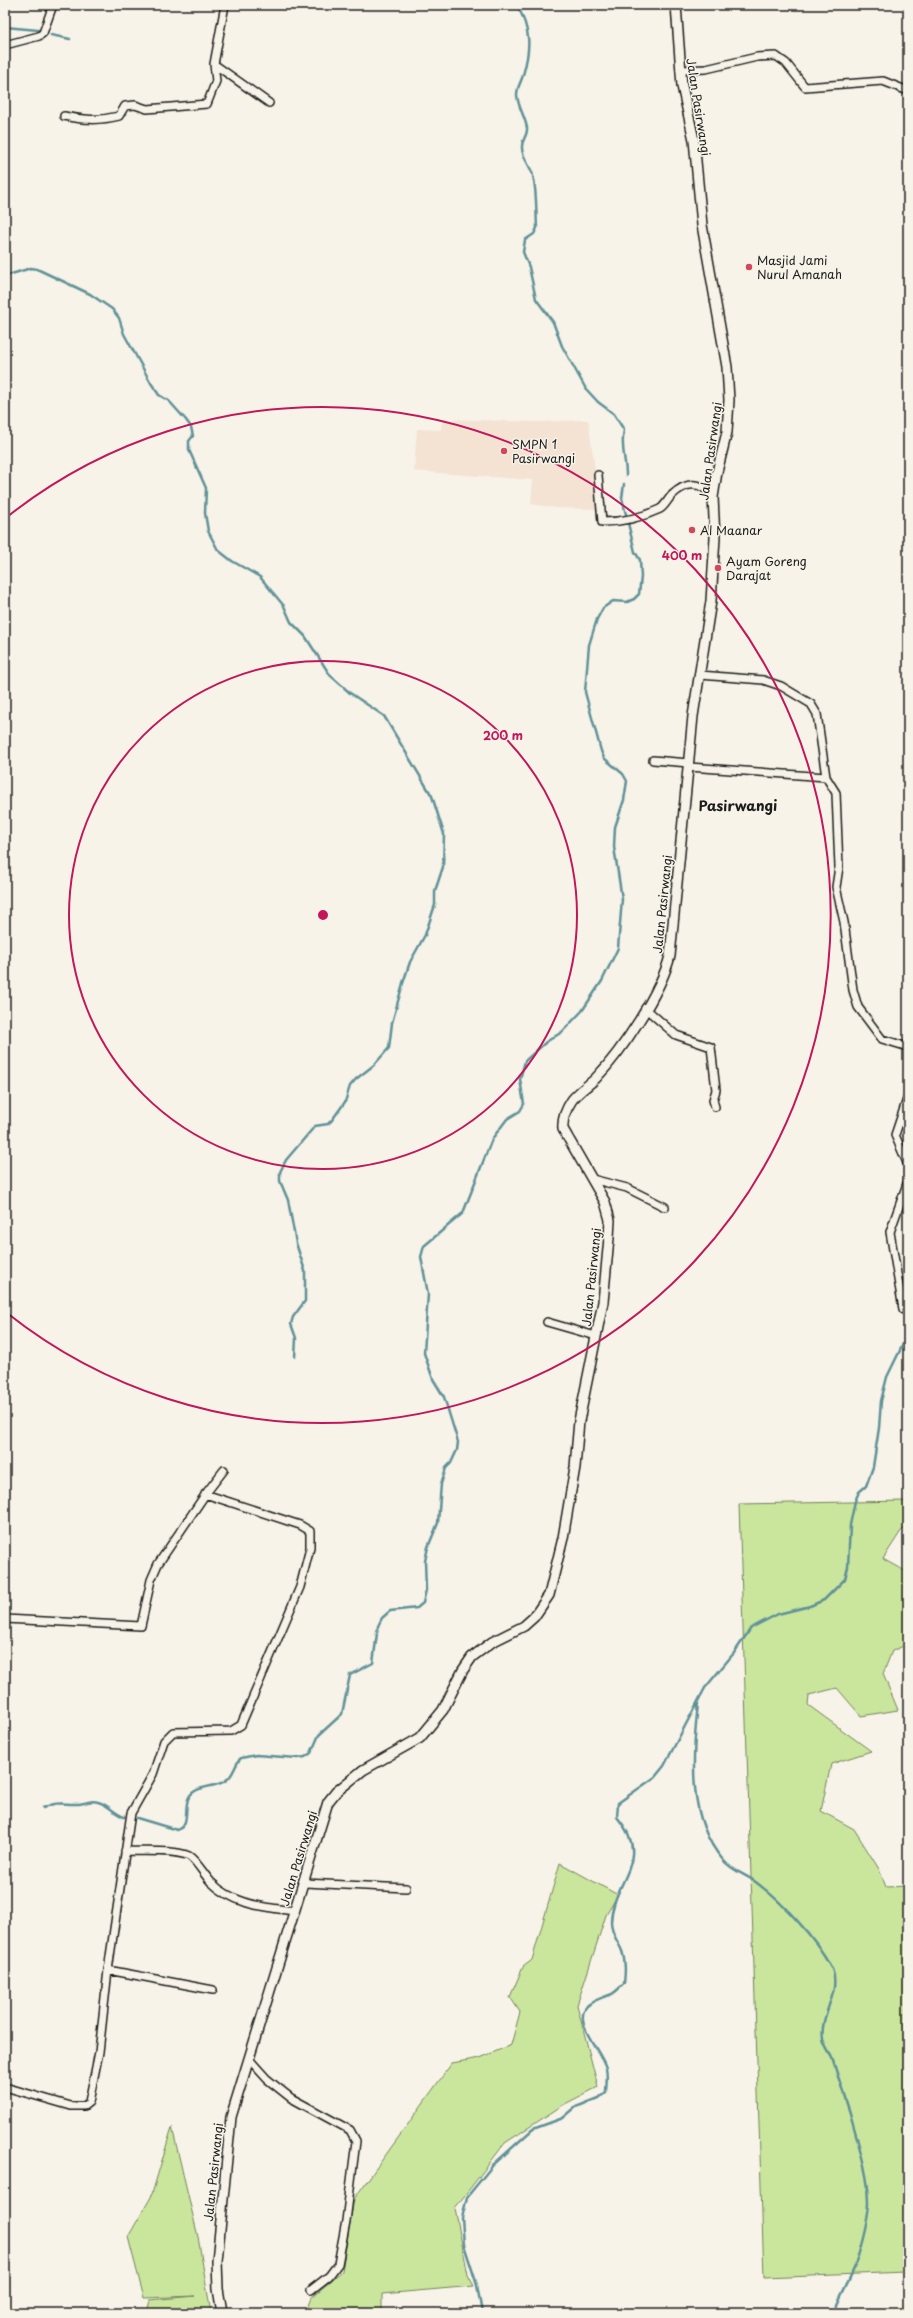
<svg xmlns="http://www.w3.org/2000/svg" width="913" height="2318" font-family="'Playpen Sans',sans-serif">
  <style>
    .built { fill: #f4e2d2 }
    .green { fill: #cae69d; stroke: #73815c }
    .lines { fill: none; stroke-linecap: round; stroke-linejoin: round }
    .stream { stroke: #609197; stroke-width: 2.5 }
    .minor-casing { stroke: #1c1c1c; stroke-width: 10 }
    .tertiary-casing { stroke: #1c1c1c; stroke-width: 12 }
    .minor { stroke: #f7f3e8; stroke-width: 7 }
    .tertiary { stroke: #f7f3e8; stroke-width: 9 }
    .ring { fill: none; stroke: #c2185b; stroke-width: 2 }
    .poi-dot { fill: #d1495b; stroke: #f7f3e8; stroke-width: 1.5 }
    .labels { text-anchor: middle; dominant-baseline: central; stroke-width: 3; stroke-linejoin: round; paint-order: stroke }
    .street-label { font-size: 12px; fill: #1c1c1c; stroke: #f7f3e8 }
    .poi-label { font-size: 12px; fill: #1c1c1c; stroke: #f7f3e8; text-anchor: start }
    .quarter-label { font-size: 14px; font-weight: bold; fill: #1c1c1c; stroke: #f7f3e8 }
    .centre { fill: #c2185b; stroke: #f7f3e8; stroke-width: 2 }
    .ring-label { font-size: 12px; text-anchor: middle; font-weight: bold; fill: #c2185b; stroke: #f7f3e8; stroke-width: 3; stroke-linejoin: round; paint-order: stroke }
  </style>
  <rect width="100%" height="100%" fill="#f7f3e8"/>
  <filter id="ink" filterUnits="userSpaceOnUse"><feTurbulence type="fractalNoise" baseFrequency=".025" numOctaves="2"/><feDisplacementMap in="SourceGraphic" scale="8" xChannelSelector="R" yChannelSelector="G"/><feConvolveMatrix kernelMatrix="1 2 1 2 8 2 1 2 1" color-interpolation-filters="sRGB"/></filter>
  <g filter="url(#ink)">
    <path class="built" d="M442,419L538,422L588,420L596,477L598,509L557,508L531,504L533,480L414,471L417,429L441,430Z"/>
    <path class="green" d="M908,1501V1526L901,1531L883,1559L908,1573V1644L892,1651L883,1674L898,1710L861,1716L837,1688L809,1695L808,1705L871,1751L831,1764L821,1811L854,1829L879,1869L886,1887L908,1886V2165L904,2175L905,2272L764,2278L739,1504Z
      M560,1863L618,1895L606,1915L577,2005L598,2087L563,2105L505,2143L455,2208L468,2275L474,2286L382,2294V2313H305L311,2298L342,2271L354,2199L452,2063L480,2058L511,2045L520,2012L510,1997L523,1967L532,1960Z
      M172,2127L198,2237L211,2313H147L150,2300L195,2296L144,2298L128,2237L151,2197Z"/>
    <g class="lines">
      <path class="stream" d="M517,5C531,31 531,47 523,75C521,83 517,87 517,95C518,107 525,116 527,128C528,136 521,140 522,148C522,158 531,166 533,176C537,192 536,211 537,228L534,234L525,240L523,252L529,267L536,299L553,322L562,346L586,389L598,402L614,414L624,430C620,447 626,458 626,475
        M5,27L38,30
        M51,35L70,39
        M5,276L31,268L37,269L90,294L112,309L119,318L124,334L151,383L159,395L169,401L186,420L191,427L193,436L189,441V450L206,488L205,513L208,531L218,550L232,561L260,577L284,606L291,622L305,636L330,675L350,693L384,716L432,796L444,834L443,867L435,891V905L425,935L410,962L403,983L392,1023L389,1048L374,1065L356,1079L350,1086L345,1102L332,1120L328,1124L315,1126L286,1160L280,1172V1181L288,1200L296,1243L305,1271V1301L293,1317L291,1324L296,1338L295,1357
        M698,1703C693,1755 686,1817 723,1860C732,1871 747,1875 757,1883C783,1903 816,1938 831,1967C843,1990 819,2014 823,2039C824,2046 829,2052 832,2058C838,2076 844,2095 850,2113C857,2139 869,2176 869,2203C868,2223 861,2247 855,2266C849,2282 839,2297 834,2313
        M43,1808C60,1800 63,1805 79,1804C87,1803 92,1799 101,1803C109,1806 115,1814 124,1817
        M137,1818L177,1830C191,1825 183,1808 189,1797C196,1785 215,1788 225,1781C234,1776 234,1765 241,1758L256,1755L298,1758L305,1757L311,1753L319,1735L342,1714L350,1675L373,1663L378,1626L382,1618L390,1611L417,1608L423,1603L426,1590L425,1561L428,1547L438,1523L441,1484L446,1468L451,1463L457,1450L458,1442L444,1397L433,1379L424,1353L428,1294L421,1257L424,1246L463,1213L492,1139L507,1119L520,1111L524,1104L520,1079L525,1061L546,1042L562,1032L582,1011L602,981L618,948L622,899L614,847L615,827L624,800L627,781L623,774L604,758L601,751L585,692L589,645L597,619L603,608L613,601L627,602L634,599L639,594L641,577L640,560L635,552L622,498L624,484
        M482,2313L477,2285L464,2245L462,2218L467,2197L493,2165L533,2129L563,2118L576,2107L599,2098L606,2092C606,2085 608,2075 606,2068C601,2050 572,2023 587,2006C593,2000 604,1997 612,1994C616,1992 620,1987 624,1984C625,1973 626,1962 622,1951C618,1941 611,1934 611,1922C612,1881 654,1860 617,1817L618,1803L655,1777L664,1766L705,1688L734,1653L751,1628L778,1614L810,1606L824,1600L845,1579L848,1567L850,1525L855,1501L859,1492L866,1486L873,1467L879,1428L881,1401L887,1377L908,1334"/>
      <g class="minor-casing">
        <path id="minor" d="M225,5L214,64L269,103
          M5,45L39,36L43,33L53,5
          M680,70L706,69L757,57L776,56L786,63L805,87L883,81L908,91
          M64,116C83,120 99,121 119,116L125,106L135,105L147,109L207,104L216,81L214,64
          M598,475L602,522C621,522 643,517 660,509C665,506 668,499 672,495C687,481 701,481 713,497
          M700,675L763,680L781,686L811,704L817,714L826,777L836,793L839,867L836,887L844,922L853,990L858,1007L882,1039L908,1047
          M653,760L689,763
          M689,767L826,777
          M645,1008L676,1035L711,1047L716,1090L713,1100L715,1107
          M908,1096L895,1135L908,1165
          M592,1179L627,1188L665,1207
          M908,1181L890,1232L903,1309L908,1313
          M547,1322L596,1336
          M5,1619L141,1626L151,1580L158,1564L207,1492L224,1470
          M125,1851C142,1852 174,1849 189,1856C196,1860 205,1876 211,1882C234,1905 264,1907 294,1911
          M305,1883L406,1888
          M108,1970L213,1990
          M249,2059L267,2079L291,2098L350,2130L356,2141L346,2221L338,2264L329,2276L311,2290
          M5,2087L71,2106H84L89,2102L99,2052L108,1970L131,1813L153,1774L164,1741L173,1732L231,1731L241,1725L300,1587L310,1548V1531L300,1525L205,1494"/>
      </g>
      <g class="tertiary-casing">
        <path id="tertiary" d="M222,2313L218,2289L217,2261L231,2117L328,1802L336,1792L363,1770L420,1738L443,1710L463,1670L472,1657L492,1642L524,1626L534,1617L549,1595L563,1538L575,1467L579,1421L603,1302L609,1238L610,1220L605,1202L563,1129C562,1118 566,1109 572,1100C578,1092 589,1085 596,1078C622,1051 661,992 670,956L693,716L711,601L715,538L713,497L717,472L727,432L729,400L727,367L702,225L694,140L682,86L676,5"/>
      </g>
      <use href="#minor" class="minor"/>
      <use href="#tertiary" class="tertiary"/>
    </g>
  </g>
  <g class="ring">
    <circle cx="323" cy="915" r="254"/>
    <path d="M7 517A508 508 0 1 1 7 1313"/>
  </g>
  <g class="poi-dot">
    <circle cx="749" cy="267" r="4"/>
    <circle cx="504" cy="451" r="4"/>
    <circle cx="692" cy="530" r="4"/>
    <circle cx="718" cy="568" r="4"/>
  </g>
  <g class="labels">
    <g class="street-label">
      <text transform="translate(699 107) rotate(81)">Jalan Pasirwangi</text>
      <text transform="translate(710 451) rotate(-82)">Jalan Pasirwangi</text>
      <text transform="translate(662 904) rotate(-84)">Jalan Pasirwangi</text>
      <text transform="translate(591 1277) rotate(-84)">Jalan Pasirwangi</text>
      <text transform="translate(298 1858) rotate(-73)">Jalan Pasirwangi</text>
      <text transform="translate(213 2172) rotate(-84)">Jalan Pasirwangi</text>
    </g>
    <g class="poi-label">
      <text x="757" y="260">Masjid Jami<tspan x="757" dy="14">Nurul Amanah</tspan></text>
      <text x="512" y="444">SMPN 1<tspan x="512" dy="14">Pasirwangi</tspan></text>
      <text x="700" y="530">Al Maanar</text>
      <text x="726" y="561">Ayam Goreng<tspan x="726" dy="14">Darajat</tspan></text>
    </g>
    <g class="quarter-label">
      <text x="738" y="805">Pasirwangi</text>
    </g>
  </g>
  <circle cx="323" cy="915" r="6" class="centre"/>
  <g class="ring-label">
    <text x="682" y="560">400 m</text>
    <text x="503" y="740">200 m</text>
  </g>
  <rect width="913" height="2318" fill="none" stroke="#f7f3e8" stroke-width="20"/>
  <rect x="10" y="10" width="893" height="2298" fill="none" stroke="#1c1c1c" stroke-width="1.5" filter="url(#ink)"/>
</svg>
